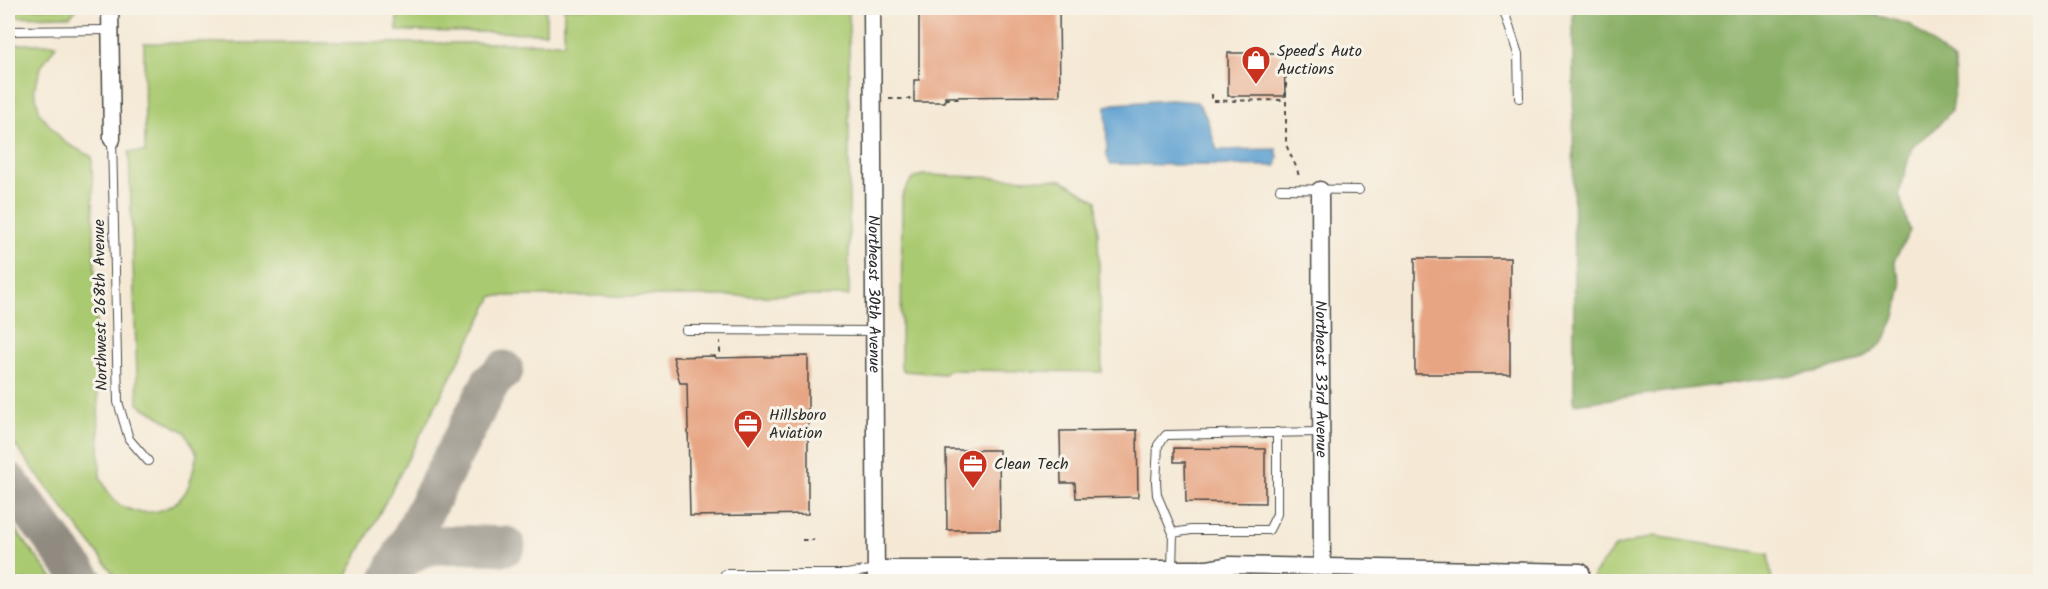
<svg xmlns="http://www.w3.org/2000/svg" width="2048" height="589" font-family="Kalam,sans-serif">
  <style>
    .green { fill: #aaca71; stroke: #6a7a4e; stroke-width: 1.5 }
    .forest { fill: #87ae63; stroke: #596c47; stroke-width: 1.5 }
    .water { fill: #5ea1d2; stroke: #44667e; stroke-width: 1.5 }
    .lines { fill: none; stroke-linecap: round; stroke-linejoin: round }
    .taxiway { stroke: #908a80; stroke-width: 39 }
    .building { fill: #e7a583 }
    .lane-casing { stroke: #494844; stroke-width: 10 }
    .street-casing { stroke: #494844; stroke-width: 19 }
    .path { stroke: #494844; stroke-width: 2; stroke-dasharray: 4.5 4.5; stroke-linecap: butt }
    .lane { stroke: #fff; stroke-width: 8 }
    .street { stroke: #fff; stroke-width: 16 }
    .labels { text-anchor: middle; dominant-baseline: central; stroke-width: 6; stroke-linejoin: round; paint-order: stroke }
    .poi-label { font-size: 16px; fill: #2b2b2b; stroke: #f7f3e8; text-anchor: start }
    .street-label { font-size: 16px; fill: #2b2b2b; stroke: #f7f3e8 }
  </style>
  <rect width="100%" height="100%" fill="#f7f3e8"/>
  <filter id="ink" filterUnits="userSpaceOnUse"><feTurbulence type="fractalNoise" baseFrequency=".0167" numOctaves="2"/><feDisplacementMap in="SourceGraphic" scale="12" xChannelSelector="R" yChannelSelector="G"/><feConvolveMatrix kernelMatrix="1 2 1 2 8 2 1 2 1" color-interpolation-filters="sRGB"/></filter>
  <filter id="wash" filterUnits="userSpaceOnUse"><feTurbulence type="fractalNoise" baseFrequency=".008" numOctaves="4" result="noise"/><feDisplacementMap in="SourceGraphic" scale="24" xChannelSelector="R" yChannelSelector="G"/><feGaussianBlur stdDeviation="1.35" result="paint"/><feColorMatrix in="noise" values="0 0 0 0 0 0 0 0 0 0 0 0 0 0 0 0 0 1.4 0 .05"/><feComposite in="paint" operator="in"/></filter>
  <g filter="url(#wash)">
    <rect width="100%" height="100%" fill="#f5e9d5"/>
    <path class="green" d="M8,8H78L70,16L8,17Z
      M397,8H546V33L397,31Z
      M564,8H849V296H493L344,581H119L8,436V44H57L42,65L34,89L40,114L64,142L92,157L100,477C104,483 107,492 112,498C132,521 176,515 188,487C193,477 194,465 197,454L185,432L138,404L129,152H145L144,43H564Z
      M924,175L1062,180L1097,201L1102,372L949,370L944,374L904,371L901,367L902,196C909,184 909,177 924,175Z
      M8,520L55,581H8Z
      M1654,536L1768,554L1772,581H1593V575L1615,547Z"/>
    <path class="forest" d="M1573,8H1867L1879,16L1911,25L1954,61L1955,86L1951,111L1935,129L1912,147L1899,194L1910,231L1894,261L1902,287L1895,317L1884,342L1857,362L1815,372L1574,404Z"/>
    <path class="water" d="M1170,100L1197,102C1208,115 1211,134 1217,150L1276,149L1278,157L1276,166L1110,164L1107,156L1106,106L1115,104Z"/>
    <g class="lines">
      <path class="taxiway" d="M8,481L85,582
        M396,565C404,558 411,552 420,549C440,541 484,546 506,546
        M388,582L491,382L504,370"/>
    </g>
    <g id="blocks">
      <path class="building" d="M919,8H1059L1060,96L945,97V102H914V80H919Z
        M1228,53H1284L1285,96H1228Z
        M1415,258H1510V374H1415Z
        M715,356L716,358L808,356V514L690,516L687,383H680L673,357Z
        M1137,430L1138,497L1076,498L1075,483H1061L1060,431Z
        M1174,448L1265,449V503L1186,502L1185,462H1174Z
        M946,450H999L1000,530H947Z"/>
    </g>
  </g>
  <g filter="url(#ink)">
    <use href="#blocks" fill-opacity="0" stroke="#494844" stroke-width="1.5"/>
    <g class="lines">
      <g class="lane-casing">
        <path id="lane" d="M1503,8L1518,54L1519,98
          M8,31L110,30
          M112,139L118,402L129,439L148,461
          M1280,189L1359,190
          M686,330L874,331
          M1173,533L1191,530H1269L1277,514V432
          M1172,569L1173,533L1157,495L1156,482L1158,445L1166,435L1321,432
          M725,574H847L876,569"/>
      </g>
      <g class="street-casing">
        <g id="street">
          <path d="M110,8L112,139"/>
          <path id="s1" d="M872,8L876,582"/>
          <path id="s2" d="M1320,190L1322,567"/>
          <path d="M876,569H1207L1229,565L1581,572"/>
        </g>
      </g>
      <path class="path" d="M1286,74V143C1289,156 1298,165 1299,179
        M1212,94V101L1286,100
        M889,99H914
        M945,99H960
        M720,353V341
        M802,540H814"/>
      <use href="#lane" class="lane"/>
      <use href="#street" class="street"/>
    </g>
  </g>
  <defs>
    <g id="shop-pin" transform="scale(1.5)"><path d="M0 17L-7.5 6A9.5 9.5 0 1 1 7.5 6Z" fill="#c8321e" stroke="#f7f3e8"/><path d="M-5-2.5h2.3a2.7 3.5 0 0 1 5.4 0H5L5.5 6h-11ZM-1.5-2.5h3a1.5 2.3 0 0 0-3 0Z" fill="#fff"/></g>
    <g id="office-pin" transform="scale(1.5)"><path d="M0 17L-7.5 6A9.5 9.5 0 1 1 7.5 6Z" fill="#c8321e" stroke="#f7f3e8"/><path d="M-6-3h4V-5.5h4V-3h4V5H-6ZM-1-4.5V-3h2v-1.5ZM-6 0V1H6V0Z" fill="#fff"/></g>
  </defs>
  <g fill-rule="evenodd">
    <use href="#shop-pin" x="1256" y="60"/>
    <use href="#office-pin" x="748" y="424"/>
    <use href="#office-pin" x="973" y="464"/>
  </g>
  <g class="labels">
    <g class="poi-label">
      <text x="1277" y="51">Speed's Auto<tspan x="1277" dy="18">Auctions</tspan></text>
      <text x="769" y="415">Hillsboro<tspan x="769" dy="18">Aviation</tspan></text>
      <text x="994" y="464">Clean Tech</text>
    </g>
    <g class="street-label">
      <text stroke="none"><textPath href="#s1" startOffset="286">Northeast 30th Avenue</textPath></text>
      <text transform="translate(101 305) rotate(-91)">Northwest 268th Avenue</text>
      <text stroke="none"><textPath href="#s2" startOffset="189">Northeast 33rd Avenue</textPath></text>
    </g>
  </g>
  <rect width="2048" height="589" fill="none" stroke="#f7f3e8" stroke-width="30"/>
</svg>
